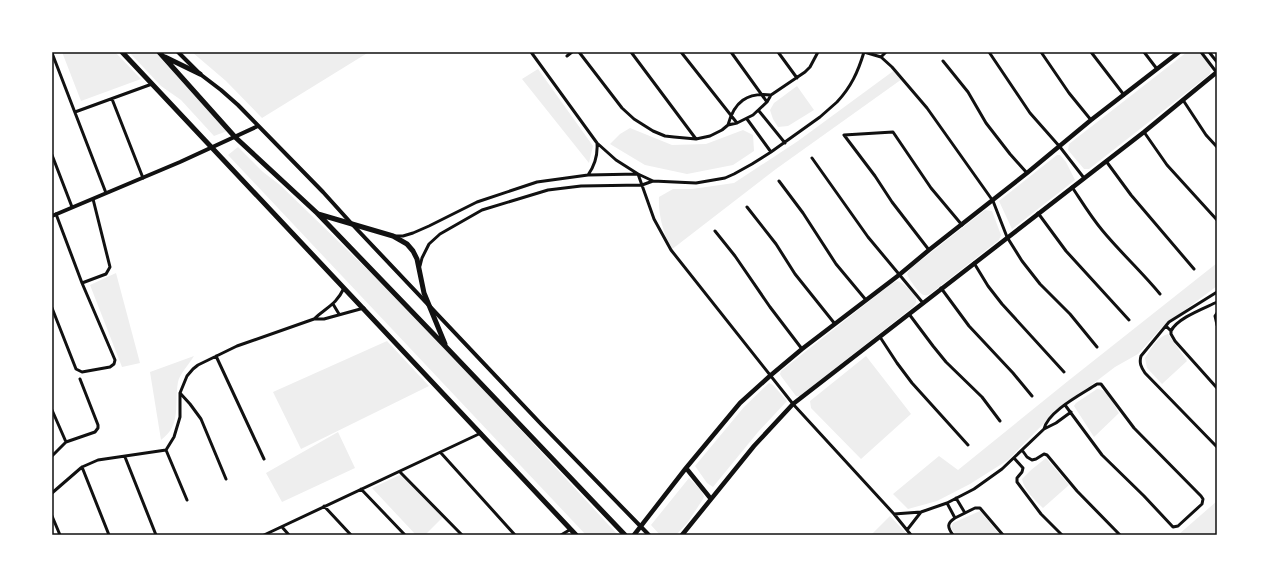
<svg xmlns="http://www.w3.org/2000/svg" width="1269" height="587" font-family="Quicksand,sans-serif">
  <style>
    .green { fill: #eee }
    .lines { fill: none; stroke-linecap: round; stroke-linejoin: round }
    .minor { stroke: #111; stroke-width: 3 }
    .tertiary { stroke: #111; stroke-width: 4 }
    .secondary { stroke: #111; stroke-width: 4.5 }
    .primary { stroke: #111; stroke-width: 5 }
    .neatline { fill: none; stroke: #111; stroke-width: 1.5 }
  </style>
  <rect width="100%" height="100%" fill="#fff"/>
  <path class="green" d="M62,52H115L141,79L81,101Z
    M129,52H155L227,131L214,136L181,100L161,86Z
    M192,52H369L262,118L226,81Z
    M1187,52H1199C1204,58 1213,66 1210,74L1089,169H1084L1068,150L1069,144Z
    M538,69L593,146L589,163L522,79Z
    M896,69L902,79L776,169L671,250C664,233 658,216 659,197L673,189H692L734,183L798,141Z
    M797,86L814,110L788,126L778,127L773,119L770,110L774,103Z
    M630,128L672,145L706,144L743,130L753,135L754,151L733,165L687,174L645,165L610,144L620,134Z
    M238,147L263,172L280,185L369,271L468,373L618,535H586L228,155Z
    M1057,155H1060L1066,162L1075,180L1012,229L999,201Z
    M985,210L992,211L1001,235L999,240L930,294C928,295 926,296 924,295C919,294 909,279 907,274L910,269Z
    M1217,263V286L1162,327L1138,354L1115,367L1052,415L1008,460L970,484L937,501L908,509L893,494L939,456L958,470L1068,381Z
    M116,273L140,363L122,367L90,285Z
    M897,281C903,282 913,292 916,298C917,302 915,305 913,307L800,396H796L781,376L780,374L781,371L891,284Z
    M1168,334L1187,361L1162,384L1147,368L1145,358C1150,350 1158,336 1168,334Z
    M387,341L429,386L301,449L273,392Z
    M194,356C190,363 179,375 178,382C174,404 182,425 161,440L150,372Z
    M866,356L911,414L861,459L811,408L810,401Z
    M769,383L773,385L787,401L758,432L713,487L707,483L695,466L744,407Z
    M1097,389C1108,389 1114,405 1119,413L1094,437L1074,406L1076,403Z
    M338,432L355,468L282,502L266,473Z
    M1046,458L1069,485L1043,508C1035,500 1024,490 1022,479L1031,470Z
    M402,474L443,517L425,535H416L372,488Z
    M689,478L700,489L704,496L703,499L688,522L676,535H660L651,525Z
    M1217,501V535H1178Z
    M980,511L1000,535H956L951,528L953,523Z
    M890,516L908,535H871Z"/>
  <g class="lines">
    <path class="minor" d="M531,52L597,143L616,160L638,174L654,219L671,250L793,404L894,514L911,535
      M579,52L622,108L634,119L653,131L665,136L674,137L696,139L710,136L722,130L728,125L737,123L753,115L767,102L771,95L805,72L810,67L818,52
      M631,52L696,139
      M681,52L737,123
      M731,52L767,102
      M778,52L797,78
      M864,52L881,57L892,67L927,108L993,201L1007,237L1022,261L1040,284L1070,314L1097,347
      M989,52L1030,113L1060,147L1084,178
      M1041,52L1069,93L1091,120
      M1091,52L1124,95
      M1144,52L1157,69
      M1201,52L1217,73
      M1209,52L1217,62
      M52,53L106,193
      M567,56L572,52
      M881,57L886,52
      M943,61L968,92L986,123L1010,154L1027,173
      M112,99L143,178
      M1183,100L1206,135L1217,147
      M759,111L785,143
      M75,112L152,84
      M747,119L771,152
      M728,125C734,102 747,92 771,95
      M1144,132L1167,165L1217,220
      M844,135L893,132L931,188L962,225
      M844,135L875,176L892,202L929,250
      M52,155L72,207
      M812,158L868,237L923,303
      M1106,161L1131,195L1194,269
      M588,175C595,165 598,156 597,143
      M779,181L803,213L836,264L866,300
      M1072,187C1082,202 1091,217 1102,230C1120,252 1142,272 1160,294
      M747,207L776,244L795,274L835,324
      M1038,213L1066,251L1129,320
      M715,231L735,256L770,307L802,349
      M395,236H403L413,233L429,226L477,202L537,182L588,175L638,174L653,181L696,183L725,178L734,174L752,164L771,152L820,117L837,102C851,87 858,72 864,52
      M974,263L988,286L1002,304L1064,372
      M420,266L422,258L429,244L440,234L482,210L548,190L581,186L642,185L653,181
      M82,283L106,274L110,267L93,199
      M941,288L969,326L1013,373L1032,396
      M1217,292L1169,322L1141,356C1139,363 1141,367 1145,373L1217,447
      M333,304L339,314
      M52,308L76,369L82,372L110,367L114,364L115,360L82,283L56,214
      M1217,313L1215,316L1217,325
      M909,314L933,346L946,362L982,397L1000,421
      M314,319C327,307 336,305 344,288
      M1166,326L1171,331V334L1175,341L1217,388
      M1171,331C1177,318 1205,308 1217,302
      M880,337L897,363L912,383L968,445
      M216,356L264,459
      M180,393L190,404L201,419L226,479
      M52,410L66,442
      M1044,429C1048,411 1082,394 1097,384H1101L1134,428L1201,496L1203,499L1202,504L1178,526L1173,527L1144,496L1102,455L1065,405
      M166,450L174,437L180,417V393L187,376L193,369L198,365L237,346L314,319H324L364,308
      M166,450L187,500
      M1022,450L1027,457L1032,460L1036,459L1044,454L1047,455L1077,491L1120,535
      M441,453L515,535
      M52,456L66,442L95,432L98,428V425L80,379
      M125,457L156,535
      M1014,458L1023,468L1022,472L1017,478V482L1041,514L1062,535
      M82,467L109,535
      M400,472L462,535
      M361,489L405,535
      M52,493L82,467L98,460L166,450
      M956,498L965,513
      M947,503L955,518C947,523 947,527 953,535
      M324,506L351,535
      M894,514L921,512L947,503L974,489L1002,469L1044,429L1056,423L1071,412
      M52,516L60,535
      M955,518L975,508H980L1003,535
      M282,527L289,535
      M907,530L921,512
      M264,535L481,433
      M561,535L571,529"/>
    <path class="tertiary" d="M178,52L200,74L221,90L238,105L323,192L351,223L541,424L649,535
      M52,216L180,162L258,126"/>
    <path class="secondary" d="M686,468L711,499
      M634,535L686,468L740,403L771,375L802,349L899,275L929,250L1027,173L1091,120L1179,52
      M682,535L754,446L793,404L1144,132L1217,72"/>
    <path class="primary" d="M122,52L576,535
      M159,52L235,137L317,213L446,347L625,535
      M165,57L200,74
      M318,214L393,236L407,244L413,251L417,259L424,293L445,344"/>
  </g>
  <rect width="1269" height="587" fill="none" stroke="#ffffff" stroke-width="106"/>
  <rect x="53" y="53" width="1163" height="481" class="neatline"/>
</svg>
